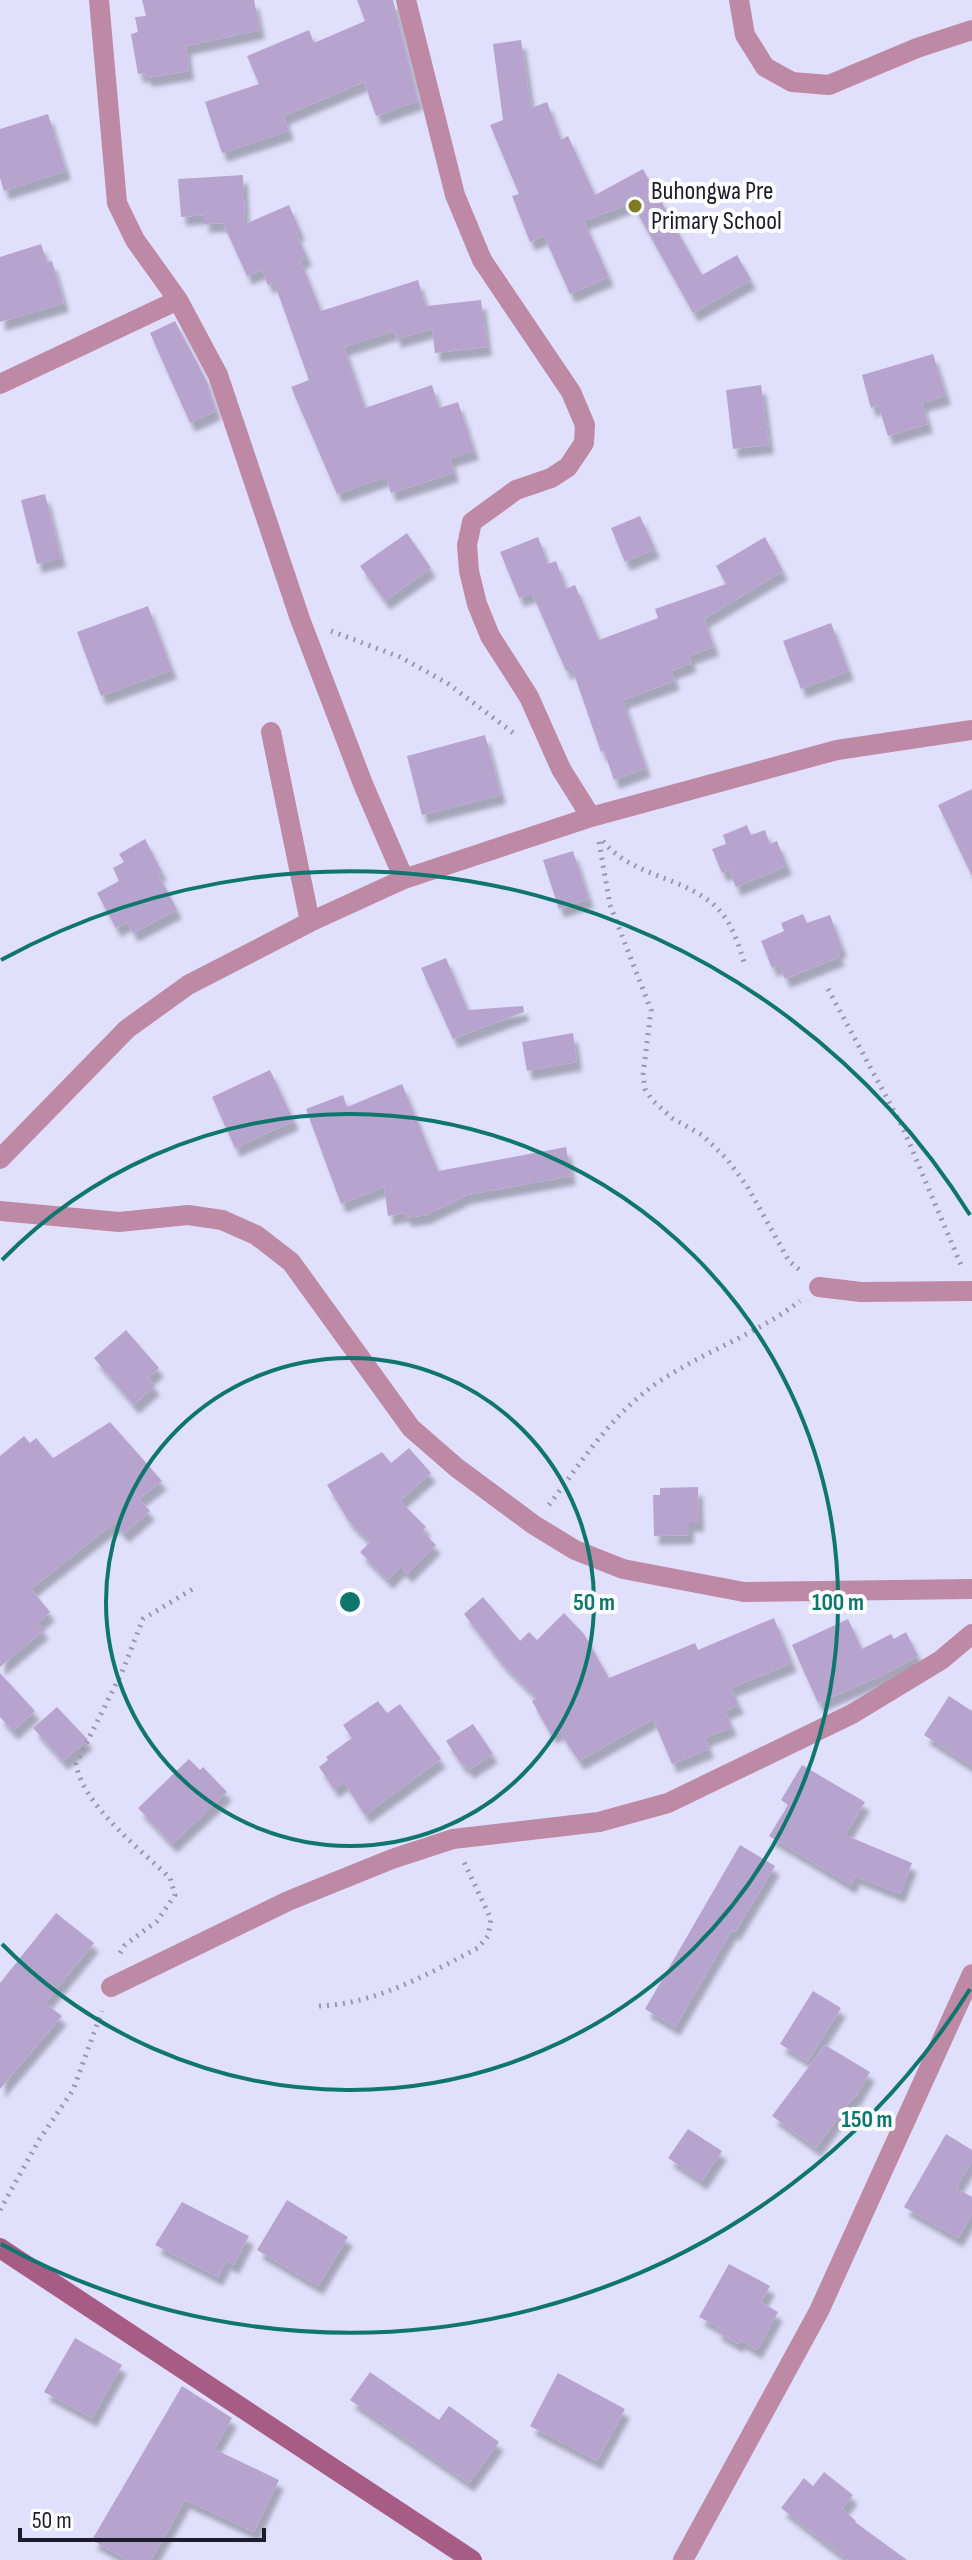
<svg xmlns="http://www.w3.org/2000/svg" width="972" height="2560" font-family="'Sofia Sans Condensed',sans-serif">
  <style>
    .building { fill: #b7a4ce; filter: url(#shadow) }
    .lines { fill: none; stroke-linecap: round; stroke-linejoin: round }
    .path { stroke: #9897af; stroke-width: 5; stroke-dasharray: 2 6; stroke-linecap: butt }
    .street { stroke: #bd89a4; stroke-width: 20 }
    .secondary { stroke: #a65c85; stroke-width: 20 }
    .ring { fill: none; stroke: #0f766e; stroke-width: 4 }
    .poi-dot { fill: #807b22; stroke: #fff; stroke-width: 3 }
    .labels { text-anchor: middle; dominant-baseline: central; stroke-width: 8; stroke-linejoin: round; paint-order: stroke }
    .poi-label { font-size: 26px; fill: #1d1c2c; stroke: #fff; text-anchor: start }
    .centre { fill: #0f766e; stroke: #fff; stroke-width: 4 }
    .ring-label { font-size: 24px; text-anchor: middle; font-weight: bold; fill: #0f766e; stroke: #fff; stroke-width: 8; stroke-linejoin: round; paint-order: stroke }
  </style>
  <defs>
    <filter id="shadow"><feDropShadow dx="5" dy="9" stdDeviation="2" flood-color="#0004"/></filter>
  </defs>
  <rect width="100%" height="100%" fill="#e1e0fc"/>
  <path class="building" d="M142,0H254L260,30L186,46L189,71L147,78L145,73L138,74L131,34L138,32L135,17L146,16Z
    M357,0H393L418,101L376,116L364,82L284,116L289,131L222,153L205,102L259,84L247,56L309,30L314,43L365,21Z
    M521,40L531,108L547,102L561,140L568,136L595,195L643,169L702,275L737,255L751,280L693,313L632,203L584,221L609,277L570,294L544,236L530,242L512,196L519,194L490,125L503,120L493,44Z
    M48,114L66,171L4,191L0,178V129Z
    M243,175L245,224L289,205L300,231L296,233L307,257L300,260L321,311L418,280L426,306L481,300L487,347L435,353L432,329L396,339L394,331L344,347L365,408L432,385L439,408L458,402L474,451L450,458L454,473L391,493L386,477L337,494L291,387L309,380L274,282L268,285L262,270L247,276L223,223L204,224V215L181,217L178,179Z
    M41,244L47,262L52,261L64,303L0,322V257Z
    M175,321L206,380L216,411L190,423L150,333Z
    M933,354L946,396L922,403L928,424L888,436L878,405L871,408L862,375Z
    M761,385L769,445L733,449L726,390Z
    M45,494L61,558L37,564L21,500Z
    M640,516L655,549L625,562L611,528Z
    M407,533L431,568L385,601L360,566Z
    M538,537L548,564L556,561L566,589L575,585L599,640L658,618L655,609L726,584L716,566L765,537L783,571L704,619L714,647L689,656L692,663L671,671L675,681L623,700L646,768L614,780L604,751L601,752L572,668L566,671L532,593L519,598L500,552Z
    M148,606L172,670L101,696L77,632Z
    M831,623L849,671L801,689L783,641Z
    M485,735L501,795L422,815L407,756Z
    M972,789V876L938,805Z
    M747,825L751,835L765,830L770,844L777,841L787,866L736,887L729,870L722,873L712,849L726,844L723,835Z
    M145,839L162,872L158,874L177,910L133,933L127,922L116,928L97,893L119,881L113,868L124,862L119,854Z
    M573,851L589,899L559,909L543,860Z
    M803,914L807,923L830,915L842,948L837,950L840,957L785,979L779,965L772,968L761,941L784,931L781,923Z
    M446,958L468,1010L523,1006L524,1012L453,1039L421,968Z
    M573,1033L577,1062L527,1071L522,1042Z
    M270,1070L294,1121L235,1148L212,1097Z
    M402,1084L438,1171L566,1147L571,1176L467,1195L426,1215L406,1218L405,1213L388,1216L384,1187L341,1204L306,1109L343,1095L347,1107Z
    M126,1330L159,1368L148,1378L155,1386L134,1405L94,1358Z
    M110,1422L162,1481L139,1499L150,1511L124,1534L114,1523L31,1589L50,1612L38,1623L44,1630L0,1667V1456L24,1436L30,1443L36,1438L53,1458Z
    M409,1448L431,1473L400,1501L426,1527L422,1531L436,1545L407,1574L401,1567L388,1580L360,1552L370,1542L348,1520L327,1485L382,1452L391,1463Z
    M698,1487L699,1523H689V1535L654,1536L653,1495H660V1488Z
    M483,1597L520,1641L529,1632L537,1640L564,1613L584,1634L609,1678L695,1643L698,1650L774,1618L792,1663L731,1688L739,1705L725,1711L732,1727L705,1738L709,1749L672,1764L653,1719L579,1761L559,1731L551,1735L532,1701L537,1698L500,1661L464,1614Z
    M848,1619L862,1649L891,1634L894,1639L906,1632L918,1656L883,1675L818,1703L792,1645Z
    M0,1673L35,1711L13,1731L0,1717Z
    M949,1696L972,1711V1766L924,1735Z
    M378,1701L387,1713L400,1704L441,1759L365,1815L344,1782L334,1789L319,1767L328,1760L326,1757L352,1738L343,1725Z
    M57,1707L88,1740L63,1761L33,1728Z
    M473,1724L493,1754L469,1770L464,1764L462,1765L446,1741Z
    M189,1759L200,1770L203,1767L227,1792L172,1844L138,1808Z
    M802,1765L865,1802L845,1835L912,1863L900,1894L855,1876L851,1885L769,1836L788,1805L781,1800Z
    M740,1845L775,1866L735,1932L732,1930L675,2027L645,2009Z
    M56,1913L94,1943L45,2003L62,2016L0,2089V1983Z
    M813,1991L841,2008L808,2061L780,2044Z
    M825,2045L870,2072L855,2098L853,2097L816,2148L772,2116Z
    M688,2129L722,2151L702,2181L668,2158Z
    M946,2134L972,2150V2161L956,2188L972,2197V2214L958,2238L904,2207Z
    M287,2200L348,2237L318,2286L257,2250Z
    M182,2202L249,2236L234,2265L226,2261L218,2277L155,2245Z
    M729,2264L770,2286L761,2302L778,2312L757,2350L740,2340L738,2344L716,2331L718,2327L699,2317Z
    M75,2338L122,2365L92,2418L44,2392Z
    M370,2372L439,2420L449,2406L499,2442L469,2483L350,2400Z
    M558,2373L625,2409L597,2461L530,2426Z
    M182,2386L232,2418L214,2449L279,2480L254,2532L185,2500L151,2560H127L92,2540Z
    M824,2472L853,2495L842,2509L856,2521L855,2522L907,2560H848L781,2508L804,2478L813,2486Z"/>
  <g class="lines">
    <path class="path" d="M331,631L400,657L447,683L516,735
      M603,841C634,880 694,876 724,916C734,930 739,946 744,962
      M599,842L610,905L651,1010L643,1075L645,1089L652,1100L672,1118L702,1135L726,1158L747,1186L789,1261L802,1272
      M828,989L902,1126L961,1265
      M549,1505C583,1460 612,1413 660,1381C705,1351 757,1334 800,1301
      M120,1953L125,1945L157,1921L175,1895L170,1878C140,1849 83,1805 76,1764L122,1672L143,1619L196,1587
      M319,2006C376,2004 428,1974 478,1948L488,1936L491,1919L464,1862
      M0,2210L39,2140L73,2090L102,2011"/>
    <path class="street" d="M99,0L117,203L135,240L178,300L218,375L300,619L363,784L404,879
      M406,0L455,195L482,260L571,392L585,425L584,443L568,467L551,478L516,490L472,522L467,545L469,571L477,604L490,636L529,697L561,769L591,817
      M739,0L745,35L765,67L792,82L829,85L917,48L972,30
      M0,384L178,300
      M271,732L310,922
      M0,1159L127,1029L188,985L310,922L404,879L591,817L837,750L972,730
      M0,1211L119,1222L188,1215L222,1220L256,1235L291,1262L411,1428L457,1468L534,1525L575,1550L623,1569L744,1592L972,1589
      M819,1287L861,1292L972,1291
      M111,1987L288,1901L392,1859L453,1839L599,1822L668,1803L852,1714L941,1660L972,1634
      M683,2560L819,2311L972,1974"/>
    <path class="secondary" d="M0,2248L472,2560"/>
  </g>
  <g class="ring">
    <circle cx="350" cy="1602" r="244"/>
    <path d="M2 1260A488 488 0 1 1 2 1944"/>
    <path d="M970 1989A731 731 0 0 1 1 2244M1 960A731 731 0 0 1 970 1215"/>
  </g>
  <circle class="poi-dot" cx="635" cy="206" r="8"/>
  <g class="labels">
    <g class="poi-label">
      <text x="651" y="191">Buhongwa Pre<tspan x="651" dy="30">Primary School</tspan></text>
    </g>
  </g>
  <circle cx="350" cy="1602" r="12" class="centre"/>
  <g class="ring-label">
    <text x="594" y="1610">50 m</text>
    <text x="838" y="1610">100 m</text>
    <text x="867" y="2127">150 m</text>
  </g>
  <path d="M20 2528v12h244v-12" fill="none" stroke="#1d1c2c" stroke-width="4"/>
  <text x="32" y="2528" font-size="24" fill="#1d1c2c" stroke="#ffffff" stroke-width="6" paint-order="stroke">50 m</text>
</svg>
